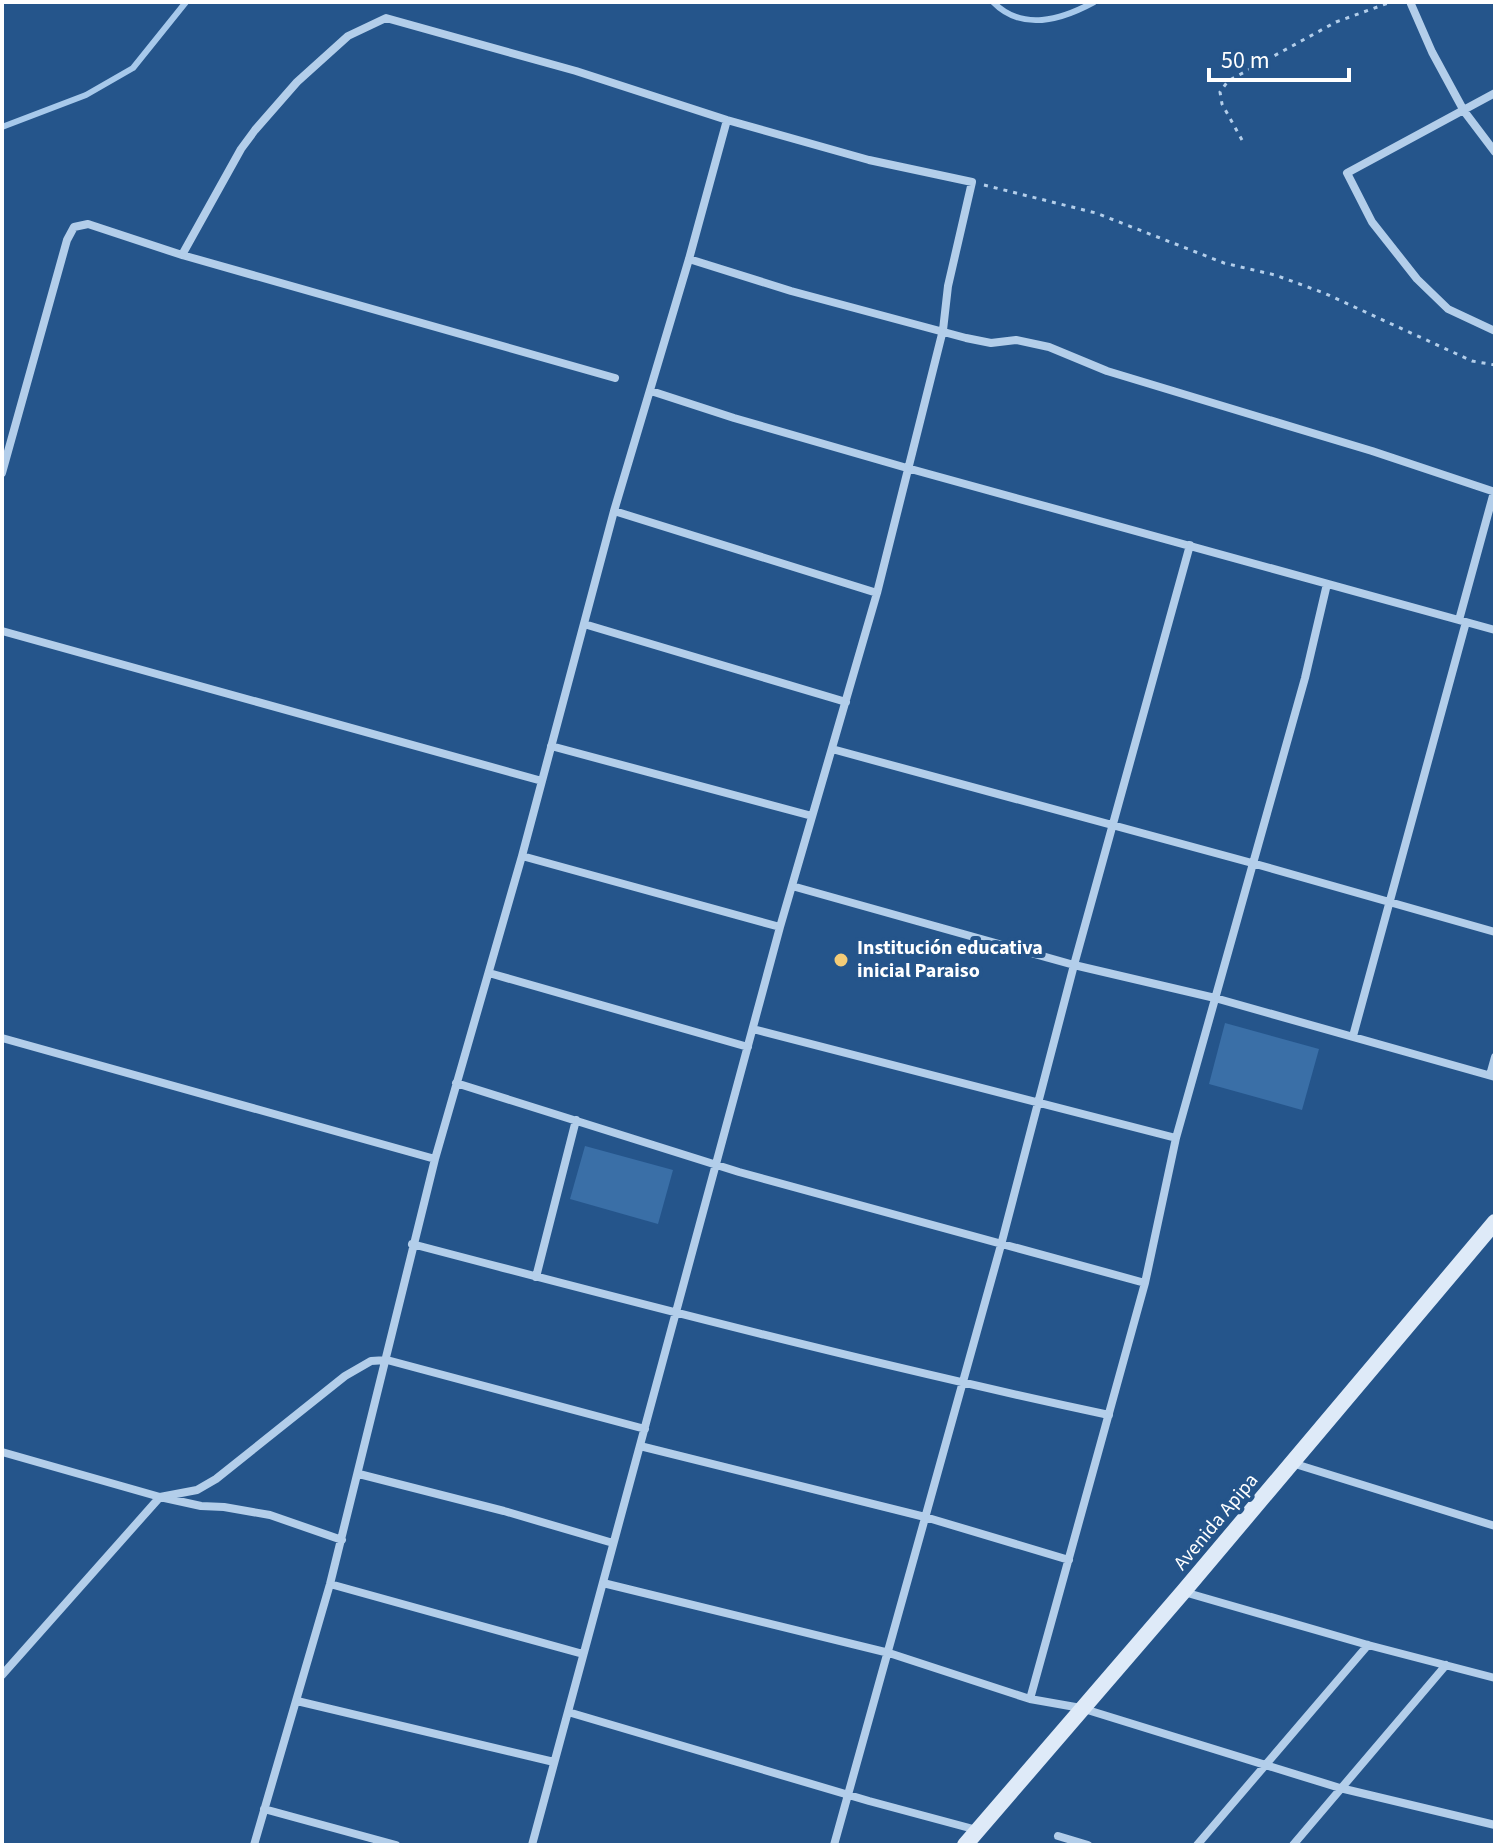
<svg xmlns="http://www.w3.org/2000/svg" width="1497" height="1847" font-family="'Source Sans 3',sans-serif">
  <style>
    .garden { fill: #3a6fa7 }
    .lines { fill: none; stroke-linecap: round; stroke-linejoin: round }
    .stream { stroke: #a7c9eb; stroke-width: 6 }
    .path { stroke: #b3ceea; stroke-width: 3; stroke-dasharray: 4 6; stroke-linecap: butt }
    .street { stroke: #b3ceea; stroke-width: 8 }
    .secondary { stroke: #deeaf8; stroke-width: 16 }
    .poi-dot { fill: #f4cc77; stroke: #25558b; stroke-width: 3 }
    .labels { text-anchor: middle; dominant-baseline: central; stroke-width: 8; stroke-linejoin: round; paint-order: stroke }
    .poi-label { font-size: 20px; font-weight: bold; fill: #fff; stroke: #25558b; text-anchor: start }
    .street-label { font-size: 20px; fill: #fff; stroke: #25558b }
  </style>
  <rect width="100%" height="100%" fill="#25558b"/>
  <path class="garden" d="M1225,1023L1319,1049L1302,1110L1209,1084Z
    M585,1146L673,1170L658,1224L570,1199Z"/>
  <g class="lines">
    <path class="stream" d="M993,2C1022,32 1061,20 1094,2
      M2,127L86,95L133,68L186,2"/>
    <path class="path" d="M1242,140L1222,104L1220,92L1228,81L1336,22L1391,2
      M984,185L1096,213L1224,263L1275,275L1324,293L1472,361L1495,365"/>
    <path class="street" d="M1411,4L1432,52L1464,111L1495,152
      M1495,93L1347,173L1372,222L1417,279L1448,309L1495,331
      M182,255L241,149L255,130L297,82L348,36L386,18L576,71L727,120L869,160L972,182L948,286L943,330L877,593L780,927L532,1845
      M689,259L791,291L966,338L991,343L1016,340L1049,347L1107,371L1372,451L1495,492
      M651,391L734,418L907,468L1495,630
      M2,473L67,240L74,227L88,224L182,255L615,378
      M614,511L877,593
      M1459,620L1494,492
      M584,624L846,702
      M2,631L542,781
      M551,746L812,816
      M832,749L1252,863L1495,932
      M522,856L780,927
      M792,886L1074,965L1215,998L1495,1077
      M489,973L748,1047
      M753,1029L1176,1138
      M1353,1036L1466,622
      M2,1038L435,1159
      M1490,1075L1495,1057
      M456,1083L739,1172L1145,1283
      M412,1244C644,1305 875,1365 1109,1415
      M536,1277L576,1120
      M640,1446L925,1517L1069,1560
      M2,1452L160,1497L201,1506L224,1507L270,1515L342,1540
      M1292,1463L1495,1526
      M359,1474L504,1511L613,1543
      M603,1583L889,1653L1030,1699L1081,1708L1340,1788L1495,1825
      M330,1584L583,1654
      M1184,1592L1368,1645L1495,1678
      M2,1675L160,1497L197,1490L216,1479L345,1376L371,1361L387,1360L645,1429
      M1030,1699L1145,1283L1176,1138L1305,678L1327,584
      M297,1701L554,1762
      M568,1712L869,1801L977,1830
      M264,1809L396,1845
      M1058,1836L1088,1845
      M254,1845L330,1584L435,1159L522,856L614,511L689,259L727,120
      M834,1845L1001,1245L1074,965L1190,545
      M1197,1845L1368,1645
      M1293,1845L1446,1665"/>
    <path class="secondary" d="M965,1845L1183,1592L1495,1222"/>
  </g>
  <circle class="poi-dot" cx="841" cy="960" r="8"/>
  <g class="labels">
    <g class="poi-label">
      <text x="857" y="948">Institución educativa<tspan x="857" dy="23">inicial Paraiso</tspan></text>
    </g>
    <g class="street-label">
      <text transform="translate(1216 1522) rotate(-50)">Avenida Apipa</text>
    </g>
  </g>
  <rect width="1497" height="1847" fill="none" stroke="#ffffff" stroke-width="8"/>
  <path d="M1209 68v12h140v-12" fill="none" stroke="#ffffff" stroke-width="4"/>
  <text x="1221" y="68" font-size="24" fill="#ffffff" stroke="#25558b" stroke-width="6" paint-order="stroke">50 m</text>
</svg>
